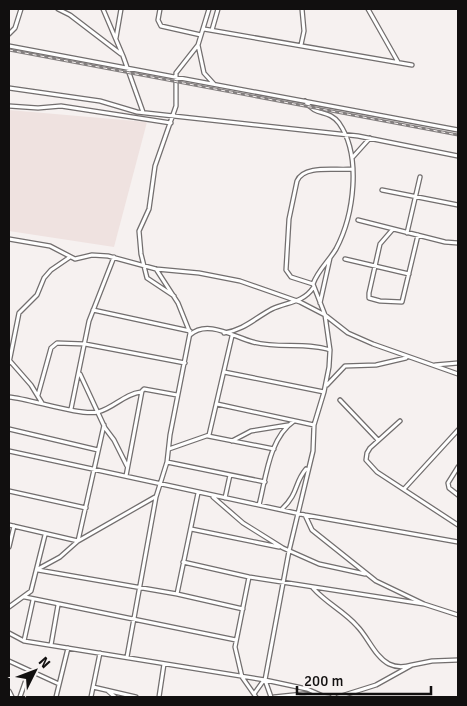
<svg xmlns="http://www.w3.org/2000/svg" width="467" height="706" font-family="Signika,sans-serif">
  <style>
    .built { fill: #efe2e0 }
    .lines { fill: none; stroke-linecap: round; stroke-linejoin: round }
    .minor-casing { stroke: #726e6e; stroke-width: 5.5 }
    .minor { stroke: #fff; stroke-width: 3 }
    .rail-casing { stroke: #837f7f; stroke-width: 3 }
    .rail { stroke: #f6f1f0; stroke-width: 1; stroke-dasharray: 4; stroke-linecap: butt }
  </style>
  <rect width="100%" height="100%" fill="#f6f1f0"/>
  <path class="built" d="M9,110L147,122L114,247L9,231Z"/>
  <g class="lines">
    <g class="minor-casing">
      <path id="minor" d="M58,9L70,15L121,54
        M103,9L123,56L143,112
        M160,9L158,20L161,26L201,35
        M368,9L398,62
        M204,29L412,65
        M212,30L218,9
        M9,34L15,28L21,9
        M116,38L121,9
        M198,45L204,73L214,84
        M301,45L304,31L302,9
        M9,46L458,130
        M9,88L100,101L137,112L358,136L458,156
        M9,106L38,108L61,106L171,123
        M352,158L370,138
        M382,190L458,205
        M358,220L445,242L458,243
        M393,229L380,244L369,293V298L380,301L402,302L418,235
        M407,233L420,177
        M9,239L50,246L75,259L92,255L108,256L156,269L199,273L240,281L300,302L325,315L348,333L373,344L458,374
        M345,259L409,274
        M313,284L291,277L286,270L289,219L297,181C304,164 337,171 352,169
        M174,296L147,278L141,254L139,231L149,209L155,166L176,106V73L198,45L209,9
        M320,303L330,258
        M93,310L190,331
        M224,333C244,330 255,318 272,309C286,302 303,303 313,288
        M190,335C207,319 234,337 253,342C278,349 306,342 330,350
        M10,361L31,385L42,403
        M9,363L19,313L37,295L44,278L51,270L70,257
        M435,365L458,363
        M224,372L324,392
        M80,374L105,428L114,440L127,466
        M327,385L345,366L376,365L406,358
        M38,395L51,348L57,343L85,344L185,363
        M9,397C31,399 79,416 98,412C114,408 124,394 141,392
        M340,400L378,440
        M217,404L314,425
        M71,409L89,321L114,257
        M400,421L370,448L367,453L366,460L377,472L458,525
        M9,429L98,450
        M208,436L274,449
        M232,441L251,431L288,425
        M169,449L209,435L232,336
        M9,451L305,515L458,542
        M167,462L265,482
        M458,467L448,483L449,488L458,495
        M126,476L142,391L144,389L177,395
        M404,489L458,430
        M9,491L86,508
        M213,497L243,523L283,548L319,564L365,574
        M225,498L230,475
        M259,505C266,478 269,438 294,421
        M282,509C299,493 294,483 306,469
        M305,515L312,530L376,581L424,604L458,615
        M9,525L78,541L155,497
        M191,529L279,547
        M9,547L14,526
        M183,562L249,577L424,604
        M38,569L60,557L78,541L104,425
        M38,570L177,594L243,609
        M249,577L235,647L242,677L256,697
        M313,588C326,603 344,611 357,626C368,637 375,657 389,664C397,668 405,667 412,665
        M177,594L198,493
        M25,597L236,640
        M9,607L31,591L45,535
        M9,633L24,641L265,680L307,689L323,696
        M24,641L33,600
        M51,645L58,605
        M127,657L156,497L167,462L170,435L190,333L178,303L156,269
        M9,661L59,684
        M93,687L136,697
        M9,691L12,697
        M108,691L115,697
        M254,694L264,680
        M20,697L29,671
        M56,697L68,648
        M91,697L100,653
        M159,697L164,664
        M271,697L265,680L289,551L313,451L314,425L324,392L329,367L330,350L325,315L313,284C318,270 329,261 336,249C354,215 362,156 339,123C327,108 317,118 305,101
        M274,697L303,694L329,697
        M338,697L376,685L412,665L432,661L458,660"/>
    </g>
    <use href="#minor" class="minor"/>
    <g class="rail-casing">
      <path id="rail" d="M9,50L458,135"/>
    </g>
    <use href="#rail" class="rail"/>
  </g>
  <rect width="467" height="706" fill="none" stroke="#110f0f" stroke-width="20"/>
  <g transform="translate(35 671) rotate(48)" stroke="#f6f1f0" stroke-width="4" paint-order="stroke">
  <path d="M0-4L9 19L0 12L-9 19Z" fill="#110f0f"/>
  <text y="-8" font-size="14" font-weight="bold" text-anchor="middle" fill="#110f0f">N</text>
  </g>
  <path d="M297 686v8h134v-8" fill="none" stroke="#110f0f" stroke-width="2.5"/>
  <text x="304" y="686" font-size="15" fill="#110f0f" stroke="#f6f1f0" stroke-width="4" paint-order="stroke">200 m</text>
</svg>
